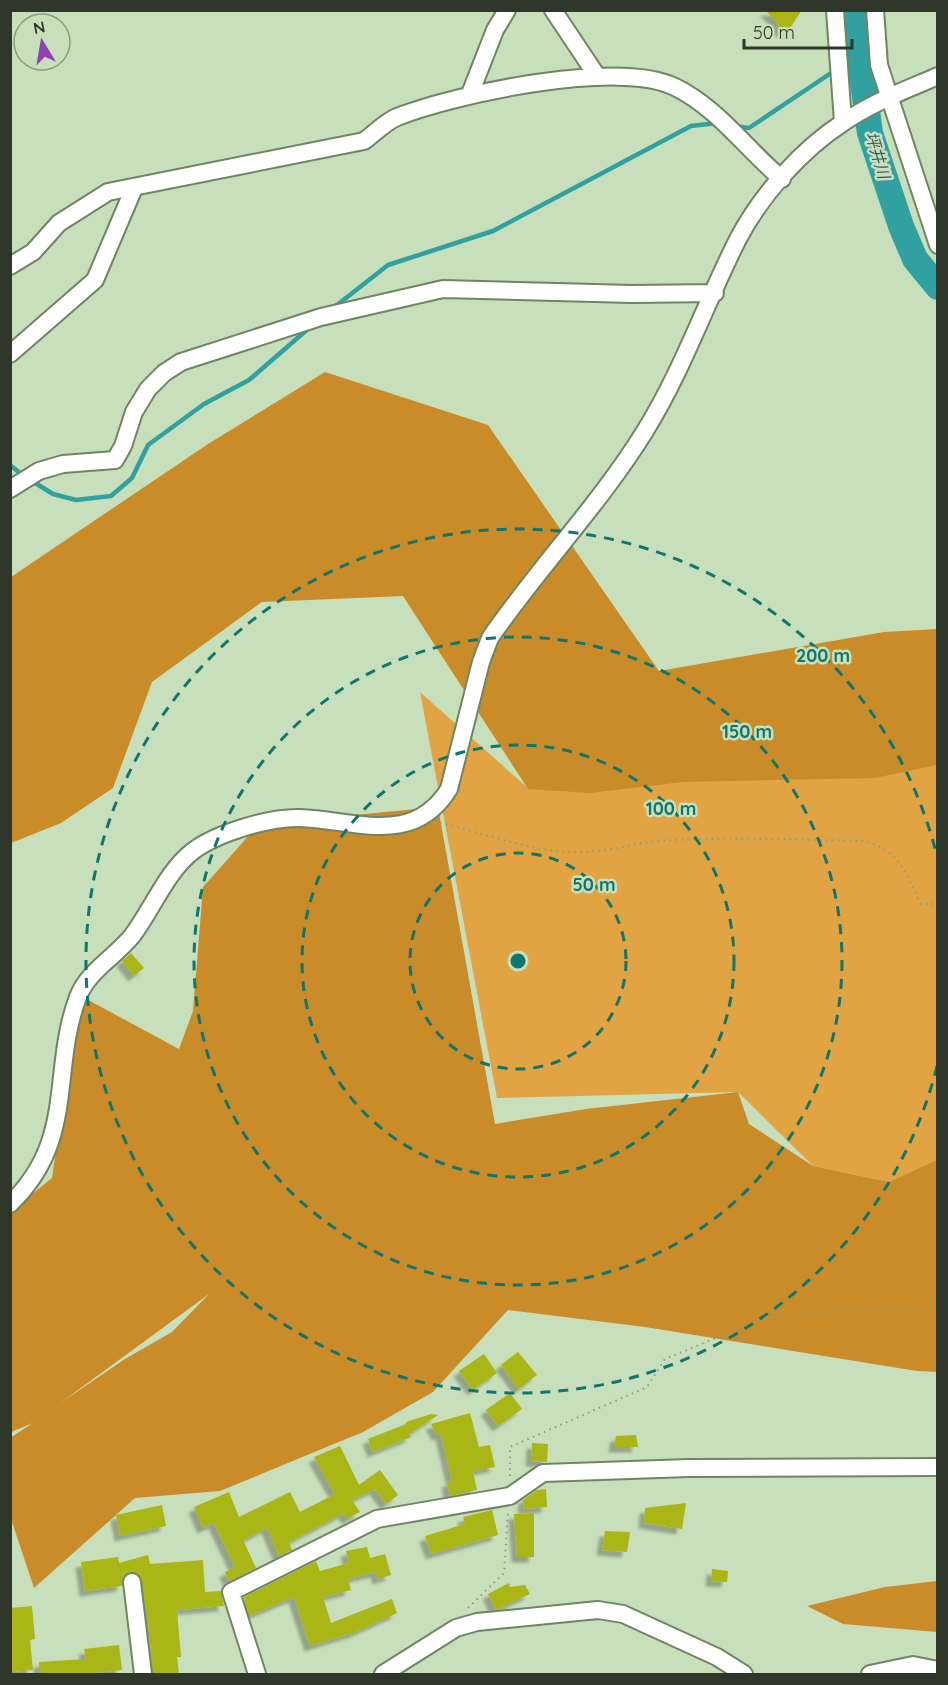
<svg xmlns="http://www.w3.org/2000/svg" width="948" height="1685" font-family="Quicksand,'Noto Sans JP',sans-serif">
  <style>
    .green { fill: #e2a343 }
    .forest { fill: #c98c29; fill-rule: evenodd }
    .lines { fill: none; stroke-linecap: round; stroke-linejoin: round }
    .stream { stroke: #30a1a0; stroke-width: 4.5 }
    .river { stroke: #30a1a0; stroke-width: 26 }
    .building { fill: #aab512; filter: url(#shadow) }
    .minor-casing { stroke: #6f8563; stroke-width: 20 }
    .path { stroke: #8d9e83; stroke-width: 2; stroke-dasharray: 1.5 4.5; stroke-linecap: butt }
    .minor { stroke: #fff; stroke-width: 16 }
    .ring { fill: none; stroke: #0f766e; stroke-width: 3; stroke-dasharray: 10 8 }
    .labels { text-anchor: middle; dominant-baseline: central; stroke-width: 5; stroke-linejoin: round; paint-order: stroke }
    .water-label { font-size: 16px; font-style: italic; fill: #385958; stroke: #c8dfbb }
    .centre { fill: #0f766e; stroke: #c8dfbb; stroke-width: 3 }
    .ring-label { font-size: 18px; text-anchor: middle; font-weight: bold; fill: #0f766e; stroke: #c8dfbb; stroke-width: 5; stroke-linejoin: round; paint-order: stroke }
  </style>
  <defs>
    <filter id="shadow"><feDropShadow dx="-5.5" dy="5.5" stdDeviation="1.5" flood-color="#0004"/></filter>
  </defs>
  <rect width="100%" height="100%" fill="#c8dfbb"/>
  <path class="green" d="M420,692L529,789L937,759V1161L889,1182L813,1166L738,1092L497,1098Z"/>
  <path class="forest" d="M325,372L488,425L659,671L884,632L937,629V765L875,778L683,782L590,793L528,789L403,596L262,602L152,682L113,788L61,823L11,843V577L208,444Z
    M438,807L495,1124L586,1109L738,1092L749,1124L813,1166L889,1182L937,1160V1372L917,1371L645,1327L508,1310L433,1392L363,1432L220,1491L135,1498L34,1588L11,1519L10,1438L33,1423L11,1432V1211L52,1178L79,995L179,1049L193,1011L203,887L259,824ZM209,1294L172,1332L125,1359L59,1404Z
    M937,1581V1632L843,1624L807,1606L885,1587Z"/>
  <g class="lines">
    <path class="stream" d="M842,67L859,57
      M734,126L749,128L834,71
      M332,309L388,265L493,231L691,126L717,123
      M10,465L25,477
      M32,481L53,494L76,500L111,496L132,478L148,445L204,404L249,380L309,328"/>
    <path class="river" d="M853,10L870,133L901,226L915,259L938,287"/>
  </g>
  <path class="building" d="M765,10H802L786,34L776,27L779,24Z
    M131,953L144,968L134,976L122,961Z
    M518,1352L537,1375L519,1389L501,1365Z
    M484,1354L497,1373L473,1390L459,1371Z
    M510,1393L522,1409L498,1426L486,1410Z
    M470,1413L479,1447L490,1445L495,1467L473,1471L477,1490L450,1496L447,1482L452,1481L441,1434L437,1435L431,1424Z
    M431,1414L438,1415L409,1434L411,1437L373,1452L368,1439L406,1424V1422Z
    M636,1435L638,1447H614L616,1436Z
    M532,1443L548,1444L547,1462L531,1461Z
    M340,1446L359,1485L380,1470L398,1495L386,1504L375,1489L352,1500L360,1512L347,1519L344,1513L289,1542L292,1550L279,1556L267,1528L243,1540L256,1568L229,1581L225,1572L235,1567L214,1523L203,1528L194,1507L229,1492L239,1517L290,1492L300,1512L335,1494L314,1457Z
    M546,1489L547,1507L524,1509L523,1500L537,1490Z
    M686,1503L682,1529L644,1523L645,1508Z
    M162,1505L166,1526L120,1536L116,1515Z
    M492,1510L498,1535L431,1554L425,1536L465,1524L463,1517Z
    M534,1513V1557H517L514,1514Z
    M605,1531L630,1532L627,1552L602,1550Z
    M367,1547L370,1558L385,1554L391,1575L378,1579L376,1572L348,1579L351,1590L323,1597L331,1623L392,1599L397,1613L356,1632L310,1646L294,1597L249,1616L244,1597L316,1561L320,1571L349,1563L346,1551Z
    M148,1555L150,1564L203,1560L205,1592L221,1591L224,1606L177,1610L181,1657H177L179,1674H153L148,1619L140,1575L130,1572L123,1577L122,1586L85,1591L81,1562L118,1557L119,1563Z
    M712,1569L728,1571L727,1582L711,1581Z
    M509,1583L510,1587L525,1585L530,1594L496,1610L488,1594Z
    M32,1606L35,1639L30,1640L33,1670L10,1672V1608Z
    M119,1645L122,1670L85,1674H39V1662L86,1659L84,1649Z"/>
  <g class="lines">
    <g class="minor-casing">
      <path id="minor" d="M553,10L597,76
        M835,10L843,122
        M875,10L879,65L938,245
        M470,94L495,30L507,10
        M10,266L33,252L59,223L108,192L364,141C374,134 385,122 397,117C455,94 619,59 675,87C718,108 746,149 782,179
        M10,354L95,280L134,188
        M10,489L39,471L63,464L115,460L123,446L134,412L148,389L164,373L181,362L321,317L443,289L632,294L715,293
        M10,1204C77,1140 50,1071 78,997C88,971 115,957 132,936C152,910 166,872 193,851C217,833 270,817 300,818C356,820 413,847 449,789L481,662L490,638C538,568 600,504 645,431C683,370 706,302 738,239C761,195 802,149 844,122C873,102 906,90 938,76
        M132,1582L143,1674
        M257,1674L231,1592L377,1519L510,1496L543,1473L689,1468L938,1467
        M383,1674L456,1628L477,1622L598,1610L623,1614L717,1657L744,1674
        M870,1674L913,1665L938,1670"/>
    </g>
    <path class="path" d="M440,823C485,833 531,852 578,852C606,853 632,843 660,841C728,836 797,840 865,841C904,854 903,871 921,904H938
      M510,1476V1447L647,1387L665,1359L762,1319L831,1311H923L938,1304
      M468,1608L504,1573L508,1512"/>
    <use href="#minor" class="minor"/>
  </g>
  <g class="ring">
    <circle cx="518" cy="961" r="108"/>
    <circle cx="518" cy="961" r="216"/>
    <circle cx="518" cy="961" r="324"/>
    <path d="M937 1066A432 432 0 1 1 937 856"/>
  </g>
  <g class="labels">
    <g class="water-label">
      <text transform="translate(878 155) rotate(73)">坪井川</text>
    </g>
  </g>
  <circle cx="518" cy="961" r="9" class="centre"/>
  <g class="ring-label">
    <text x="823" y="662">200 m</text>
    <text x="747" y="738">150 m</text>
    <text x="671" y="815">100 m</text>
    <text x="594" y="891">50 m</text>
  </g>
  <rect width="948" height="1685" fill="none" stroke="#2e3729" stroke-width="24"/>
  <g transform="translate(42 42) rotate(349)"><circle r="28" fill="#c8dfbb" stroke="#8a9c81" stroke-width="1.5"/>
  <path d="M0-4.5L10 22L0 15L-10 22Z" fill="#9042b2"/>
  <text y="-9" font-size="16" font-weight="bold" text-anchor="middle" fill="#2e3729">N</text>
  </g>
  <path d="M744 39v9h108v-9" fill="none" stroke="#2e3729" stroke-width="3"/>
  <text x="753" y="39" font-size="18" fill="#2e3729" stroke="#c8dfbb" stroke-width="4.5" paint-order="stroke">50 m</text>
</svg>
